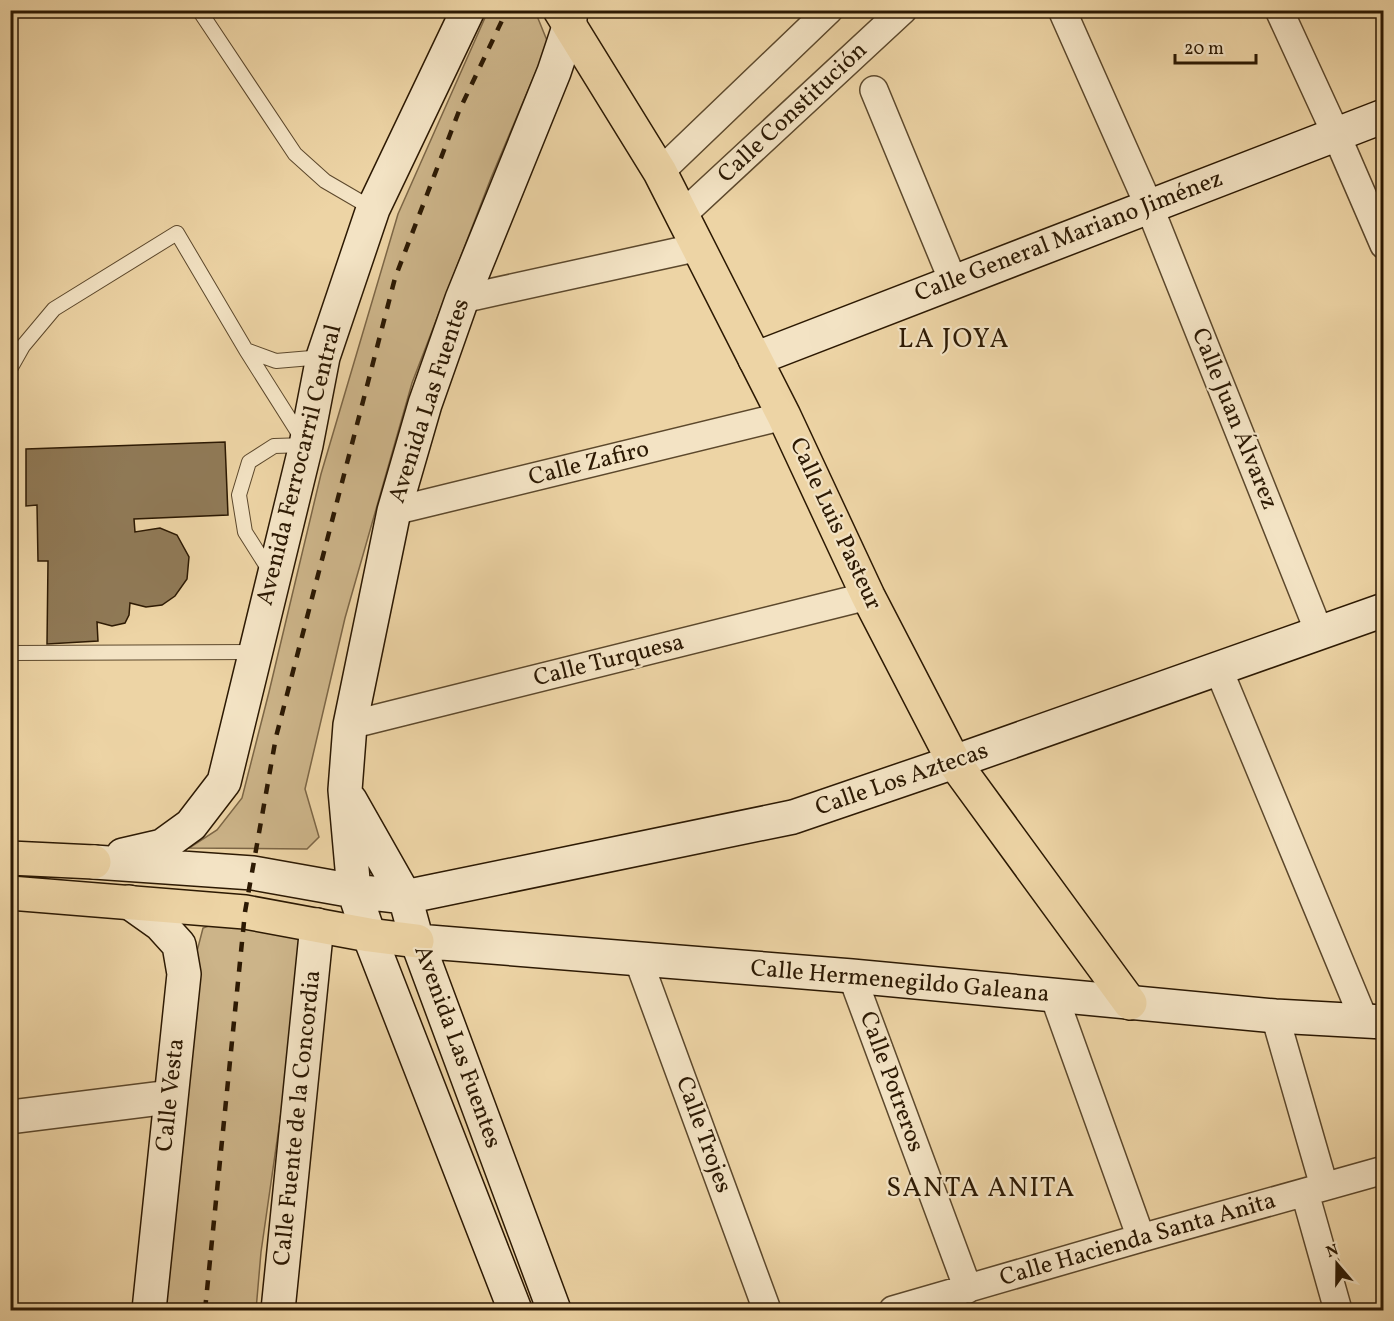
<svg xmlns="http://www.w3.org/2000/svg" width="1394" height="1321" font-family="Vollkorn,serif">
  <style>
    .green { fill: #ccb489; stroke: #7c6646; stroke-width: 1.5 }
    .building { fill: #907a57; stroke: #2c1903; stroke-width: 1.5 }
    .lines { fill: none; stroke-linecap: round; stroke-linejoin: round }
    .service-casing { stroke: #5c482c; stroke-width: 16 }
    .minor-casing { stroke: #5c482c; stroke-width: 30 }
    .tertiary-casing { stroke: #5c482c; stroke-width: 36 }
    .secondary-casing { stroke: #2c1903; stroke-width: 36 }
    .primary-casing { stroke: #2c1903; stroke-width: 36 }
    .service { stroke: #f3e3c4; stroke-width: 14 }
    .minor { stroke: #f3e3c4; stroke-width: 27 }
    .tertiary { stroke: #f3e3c4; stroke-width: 33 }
    .secondary { stroke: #f3e3c4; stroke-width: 33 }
    .primary { stroke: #edd4a5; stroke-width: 33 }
    .rail { stroke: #2c1903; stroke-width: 4.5; stroke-dasharray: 10 10; stroke-linecap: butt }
    .labels { text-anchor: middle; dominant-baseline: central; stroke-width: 4.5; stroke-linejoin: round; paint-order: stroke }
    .street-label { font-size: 24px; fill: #2c1903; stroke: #f3e3c4 }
    .quarter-label { font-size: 27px; letter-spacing: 1.5px; fill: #2c1903; stroke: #f3e3c4 }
  </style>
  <rect width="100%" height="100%" fill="#edd4a5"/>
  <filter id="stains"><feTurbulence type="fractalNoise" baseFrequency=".00333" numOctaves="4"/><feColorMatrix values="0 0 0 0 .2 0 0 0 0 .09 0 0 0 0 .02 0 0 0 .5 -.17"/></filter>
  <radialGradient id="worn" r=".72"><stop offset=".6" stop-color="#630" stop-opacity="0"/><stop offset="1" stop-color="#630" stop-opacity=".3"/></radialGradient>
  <path class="green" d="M488,11H535L548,43L491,178L412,383L345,618L305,789L319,837L307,849L189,848L217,830L242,798L269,692L321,474L398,214Z
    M223,921L294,934L305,946L261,1252L256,1310H164L194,963L203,928Z"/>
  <path class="building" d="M225,442L228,515L134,519L135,532L160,528L177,535L189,557L187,579L175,596L162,605L146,607L130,603L129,615L125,623L112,626L97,622L98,641L47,644L48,561H38L37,505L26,506V449Z"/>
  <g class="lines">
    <g class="service-casing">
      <path id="service" d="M199,10L295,154L325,181L373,209
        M246,350L276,361L323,357
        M10,369L23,346L54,309L177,233L246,350L306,445L274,446L249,462L239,495L245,532L271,573
        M10,653L255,652"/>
    </g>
    <g class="minor-casing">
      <path id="minor" d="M1062,10L1149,206L1319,632
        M1279,10L1336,134L1384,245
        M874,90L953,281
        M660,172L829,10
        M682,215L903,10
        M462,299L699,247
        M394,511L784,416
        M1218,668L1364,1020
        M350,725L868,596
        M638,959L767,1310
        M852,976L968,1289
        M1054,996L1141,1238
        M1275,1016L1324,1186
        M1305,1193L1338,1310
        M893,1310L1141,1238L1384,1170"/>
    </g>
    <g class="tertiary-casing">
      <path id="tertiary" d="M10,1117L170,1097"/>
    </g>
    <g class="secondary-casing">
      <path id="secondary" d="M755,359L1384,116
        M350,800L405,897L417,941L554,1310
        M123,855L162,846L191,825L224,782L306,445L323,357L373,209L468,10
        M94,862L253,873L354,891L405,897L793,817L954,762L1384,610
        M129,902L160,924L179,945L184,974L149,1310
        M417,941L852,976L1275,1016L1384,1022
        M278,1310L317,925
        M515,1310L369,935L354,891L345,790L350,725L394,511L425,404L462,299L554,72L569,27L571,10"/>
    </g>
    <g class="primary-casing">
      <path id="primary" d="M560,10L660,172L784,416L868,596L954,762L1130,1003
        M10,858L94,862
        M10,893L245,912L369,935L417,941"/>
    </g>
    <use href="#service" class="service"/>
    <use href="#minor" class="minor"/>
    <use href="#tertiary" class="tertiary"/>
    <use href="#secondary" class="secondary"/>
    <use href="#primary" class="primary"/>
    <path class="rail" d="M205,1310L245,912L276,737L395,278L459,111L507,10"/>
  </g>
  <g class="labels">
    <g class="street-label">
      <text transform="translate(793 113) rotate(-43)">Calle Constitución</text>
      <text transform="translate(1069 237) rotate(-21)">Calle General Mariano Jiménez</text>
      <text transform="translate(430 401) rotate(-72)">Avenida Las Fuentes</text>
      <text transform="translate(1234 419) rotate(68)">Calle Juan Álvarez</text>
      <text transform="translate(589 464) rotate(-14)">Calle Zafiro</text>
      <text transform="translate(300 465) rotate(-76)">Avenida Ferrocarril Central</text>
      <text transform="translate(835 524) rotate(65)">Calle Luis Pasteur</text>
      <text transform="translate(609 661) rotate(-14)">Calle Turquesa</text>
      <text transform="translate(902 780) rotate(-19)">Calle Los Aztecas</text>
      <text transform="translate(900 982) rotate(5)">Calle Hermenegildo Galeana</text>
      <text transform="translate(457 1047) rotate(70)">Avenida Las Fuentes</text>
      <text transform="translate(891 1082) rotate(70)">Calle Potreros</text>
      <text transform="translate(171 1095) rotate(-84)">Calle Vesta</text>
      <text transform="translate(298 1118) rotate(-84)">Calle Fuente de la Concordia</text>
      <text transform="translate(703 1135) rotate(70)">Calle Trojes</text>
      <text transform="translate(1138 1240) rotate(-16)">Calle Hacienda Santa Anita</text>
    </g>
    <g class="quarter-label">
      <text x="954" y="340">LA JOYA</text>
      <text x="981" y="1189">SANTA ANITA</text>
    </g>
  </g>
  <rect width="1394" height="1321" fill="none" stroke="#edd4a5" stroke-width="36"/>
  <rect x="12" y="12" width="1370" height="1297" fill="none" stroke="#2c1903" stroke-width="3"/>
  <rect x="18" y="18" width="1358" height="1285" fill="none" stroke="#2c1903" stroke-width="1.5"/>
  <g transform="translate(1337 1264) rotate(340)" stroke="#f3e3c4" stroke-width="4.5" paint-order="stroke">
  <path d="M0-4.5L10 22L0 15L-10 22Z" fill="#2c1903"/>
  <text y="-9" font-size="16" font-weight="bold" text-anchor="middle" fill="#2c1903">N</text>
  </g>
  <path d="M1175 54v9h81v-9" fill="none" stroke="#2c1903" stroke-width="3"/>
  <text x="1184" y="54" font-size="18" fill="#2c1903" stroke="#f3e3c4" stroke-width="4.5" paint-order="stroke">20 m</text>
  <rect width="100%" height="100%" filter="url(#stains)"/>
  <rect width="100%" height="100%" fill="url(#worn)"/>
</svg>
